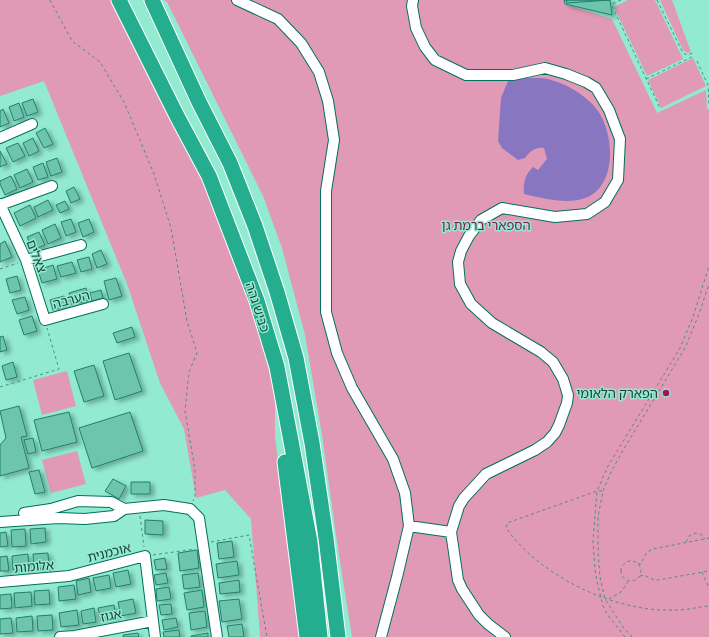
<svg xmlns="http://www.w3.org/2000/svg" width="709" height="637" font-family="'Exo 2','Noto Sans Hebrew',sans-serif">
  <style>
    .green { fill: #e09ab5 }
    .water { fill: #8876c1 }
    .building { fill: #6ec5ad; stroke: #21806b; filter: url(#shadow) }
    .lines { fill: none; stroke-linecap: round; stroke-linejoin: round }
    .minor-casing { stroke: #01705c; stroke-width: 12 }
    .highway-casing { stroke: #fff; stroke-width: 17 }
    .path { stroke: #518d7d; stroke-width: 1; stroke-dasharray: 3 3; stroke-linecap: butt }
    .minor { stroke: #fff; stroke-width: 10 }
    .highway { stroke: #25ad90; stroke-width: 15 }
    .poi-dot { fill: #9e1360; stroke: #92ead1; stroke-width: 1.5 }
    .labels { text-anchor: middle; dominant-baseline: central; stroke-width: 3; stroke-linejoin: round; paint-order: stroke }
    .park-label { font-size: 13px; fill: #7d184d; stroke: #92ead1 }
    .street-label { font-size: 13px; fill: #1b4036; stroke: #92ead1 }
    .poi-label { font-size: 13px; fill: #1b4036; stroke: #92ead1; text-anchor: end }
  </style>
  <defs>
    <filter id="shadow"><feDropShadow dx="4" dy="2.5" stdDeviation="2" flood-color="#0004"/></filter>
  </defs>
  <rect width="100%" height="100%" fill="#92ead1"/>
  <path class="green" d="M0,0H112L162,93L211,192L269,357L275,395V437L301,637H260L251,519L225,490L196,498L184,429L160,383L127,284L44,81L0,96Z
    M163,0H564L565,4L612,19L657,113L706,90L707,109H709V637H352L337,542L322,435L305,335L282,248L263,196L167,2Z
    M628,0H655L683,59L647,76L614,7Z
    M660,0H672L691,52L687,53L683,50Z
    M693,58L706,86L661,108L648,80Z
    M67,371L76,406L42,415L33,380Z
    M77,451L86,484L51,493L42,460Z"/>
  <path class="water" d="M526,78C531,78 536,78 541,78C561,80 587,95 598,111C616,137 617,194 578,200C560,203 542,198 524,194C523,183 525,175 533,167L538,170L547,159L544,148C536,147 530,151 525,158L518,160L502,148L498,141L501,98L508,81Z"/>
  <path class="building" d="M564,0H610L612,15L565,4Z
    M566,0H610L567,3Z
    M33,99L38,112L27,116L22,103Z
    M19,103L24,117L14,121L9,107Z
    M3,109L9,123L0,127V111Z
    M45,128L53,144L44,148L36,133Z
    M33,138L39,151L29,156L23,143Z
    M18,143L25,156L13,162L6,148Z
    M0,151L7,164L0,167Z
    M57,158L62,172L51,176L46,162Z
    M43,163L48,177L38,180L33,167Z
    M27,169L33,182L20,188L14,175Z
    M11,176L17,189L5,195L0,184V181Z
    M74,187L80,199L71,203L66,191Z
    M48,200L53,210L38,217L34,207Z
    M65,201L69,209L60,213L56,205Z
    M30,205L36,218L20,226L14,213Z
    M71,219L76,232L66,236L61,222Z
    M89,219L94,232L83,237L78,223Z
    M55,224L61,238L48,244L42,230Z
    M39,232L45,245L33,250L27,237Z
    M5,241L12,257L0,262V244Z
    M101,250L107,264L97,268L92,254Z
    M89,257L92,269L81,272L77,260Z
    M72,262L76,273L61,277L57,266Z
    M53,265L57,279L42,283L38,270Z
    M17,276L21,290L10,293L6,279Z
    M116,278L122,296L109,300L104,281Z
    M86,288L89,300L72,305L69,293Z
    M101,290L103,298L92,301L90,293Z
    M64,296L67,306L53,310L50,300Z
    M25,297L29,310L17,314L12,300Z
    M32,316L37,331L24,335L19,320Z
    M132,327L135,337L117,343L113,333Z
    M3,336L7,350L0,352V337Z
    M129,353L142,391L115,400L103,361Z
    M13,362L17,377L6,380L2,366Z
    M94,365L104,396L84,402L74,371Z
    M19,406L27,436L21,437L29,468L0,476V445L6,438L0,411Z
    M69,412L77,442L42,451L34,420Z
    M130,412L143,451L92,468L79,428Z
    M33,438L36,452L28,454L24,440Z
    M39,470L45,492L35,494L29,472Z
    M113,479L126,486L119,499L105,491Z
    M131,482H150V494H131Z
    M145,520L163,521V535L145,534Z
    M45,528L46,542L31,544L30,529Z
    M25,529L26,546L12,547L11,530Z
    M6,532L8,546L0,547V533Z
    M232,541L234,557L219,559L217,543Z
    M197,550L199,568L180,571L178,553Z
    M48,553L49,568L34,569L33,554Z
    M28,554L29,569L13,570L12,556Z
    M7,556L9,571H0V557Z
    M165,558L167,569L156,570L154,560Z
    M237,561L239,575L218,578L216,564Z
    M128,570L131,584L116,587L113,573Z
    M166,573L168,583L156,585L154,575Z
    M198,573L200,587L184,589L182,575Z
    M109,575L111,588L96,591L93,578Z
    M89,578L91,592L78,595L76,581Z
    M239,580L240,592L220,594L219,583Z
    M74,585L76,599L59,601L58,587Z
    M169,587L171,599L157,601L156,589Z
    M49,590L50,604L35,605L34,591Z
    M202,590L204,607L187,610L184,593Z
    M31,592L32,606L15,608L14,593Z
    M11,594L12,608L0,609V595Z
    M133,599L136,613L121,616L118,602Z
    M239,599L242,619L222,622L219,601Z
    M171,604L172,614L161,615L159,605Z
    M114,605L116,617L101,620L98,608Z
    M94,608L96,622L83,624L81,611Z
    M77,610L79,625L61,627L59,613Z
    M205,611L207,627L191,630L189,613Z
    M52,615L53,630L38,631L37,616Z
    M32,616L33,631L17,632L16,618Z
    M11,618L13,633L0,634V619Z
    M176,618L178,627L164,630L162,620Z
    M242,624L244,637H229L227,626Z
    M179,630L180,637H164L163,632Z
    M138,633L139,637H123V635Z
    M208,633V637H191V636Z"/>
  <g class="lines">
    <g class="minor-casing">
      <path id="minor" d="M237,0L278,19L301,43L319,72L328,101L334,140L326,191V312L337,353L352,388L393,459L405,493L409,526L397,577L381,637
        M413,0L412,6L416,28L425,47L435,60L466,75H513L545,68L566,74L586,82L596,88L609,110L620,139L618,180L605,202L587,214L555,217L502,208L481,220L469,236L461,251L458,262L460,284L471,304L492,323L541,352L553,362L563,379L568,395L567,403L559,425L555,433L547,442L535,450L486,474L464,498L459,506L451,532L458,580L462,589L479,615L488,624L505,637
        M0,138L32,124
        M0,204L26,260L45,320L103,304
        M0,205L52,186
        M26,260L81,245
        M24,513L51,509L78,501L111,502L124,509
        M0,522L58,518L85,519L114,516L124,509L164,505L190,509L199,518L217,637
        M409,526L451,532
        M0,582L69,576L145,556L155,637
        M60,637L75,636L153,621"/>
    </g>
    <g class="highway-casing">
      <path id="highway" d="M119,0L177,116L209,176L257,301L277,367L310,542L320,637
        M152,0L199,102L230,163L255,226L277,292L296,358L312,443L326,538L338,637
        M285,462L307,637"/>
    </g>
    <path class="path" d="M50,0L72,41L100,62L124,102L154,174L171,228L187,321L197,353L189,372L185,411L195,470V496L193,501
      M621,0L612,4L613,8L660,108
      M657,0L683,53L687,55L693,53
      M697,61L708,85L709,105
      M646,79L694,56
      M0,269L18,263
      M0,387L59,369L47,328
      M602,491H597L507,523L506,528C541,577 616,613 676,610C687,610 698,607 709,606
      M140,516L144,547
      M211,542L249,535L267,637
      M686,542L689,536C695,532 701,532 705,539
      M153,555L195,549
      M621 571a10 10 0 1 1 20 0a10 10 0 1 1-20 0Z
      M638,564H641L647,552L653,549L709,538
      M702,572L709,588
      M640,576L644,575L654,580H658L709,571
      M609,599L621,592L628,582
      M625,637L607,614L603,606L597,582L595,570L593,541L597,491L608,466L680,348L693,317L709,266
      M632,637L623,627L605,599L600,577L598,551V517L603,491L611,472L622,452L685,348L699,314L709,284"/>
    <use href="#minor" class="minor"/>
    <use href="#highway" class="highway"/>
  </g>
  <circle class="poi-dot" cx="666" cy="393" r="4"/>
  <g class="labels">
    <g class="park-label">
      <text x="486" y="225">הספארי ברמת גן</text>
    </g>
    <g class="street-label">
      <text transform="translate(37 256) rotate(69)">צאלים</text>
      <text transform="translate(71 299) rotate(-15)">הערבה</text>
      <text transform="translate(258 307) rotate(72)">כביש גהה</text>
      <text transform="translate(109 552) rotate(-14)">אוכמנית</text>
      <text transform="translate(34 566) rotate(-5)">אלומות</text>
      <text transform="translate(111 615) rotate(-11)">אגוז</text>
    </g>
    <g class="poi-label">
      <text x="658" y="393">הפארק הלאומי</text>
    </g>
  </g>
</svg>
